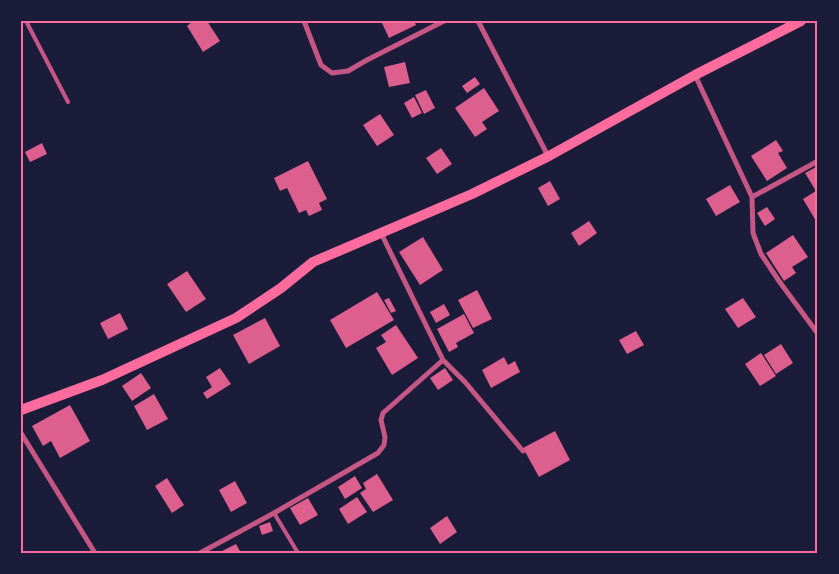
<svg xmlns="http://www.w3.org/2000/svg" width="839" height="574" font-family="Rubik,sans-serif">
  <style>
    .building { fill: #dd5f8e }
    .lines { fill: none; stroke-linecap: round; stroke-linejoin: round }
    .service { stroke: #c65784; stroke-width: 4 }
    .minor { stroke: #c65784; stroke-width: 5 }
    .secondary { stroke: #ff6b9d; stroke-width: 10 }
    .neatline { fill: none; stroke: #ff6b9d; stroke-width: 2 }
  </style>
  <rect width="100%" height="100%" fill="#1b1b3a"/>
  <path class="building" d="M193,21H207L220,41L203,52L187,26Z
    M381,21H414L416,25L389,38Z
    M405,62L410,83L389,87L384,67Z
    M475,77L480,84L467,93L462,86Z
    M484,88L499,111L482,122L487,129L475,137L455,108Z
    M426,90L435,108L424,114L415,95Z
    M414,97L422,113L412,118L404,103Z
    M380,114L394,135L377,146L363,125Z
    M776,140L783,151L778,153L787,168L767,181L751,156Z
    M42,143L47,154L30,162L25,152Z
    M441,148L452,164L437,174L426,158Z
    M308,161L327,199L319,203L322,210L309,216L306,210L299,213L287,188L280,191L274,178Z
    M818,166V220L816,221L803,199L816,191L805,173Z
    M550,181L560,199L548,206L538,188Z
    M730,185L740,202L716,216L706,199Z
    M767,207L775,219L765,226L757,213Z
    M589,221L597,233L579,246L571,233Z
    M793,235L808,257L792,267L796,273L784,281L766,253Z
    M423,237L443,270L420,285L399,252Z
    M187,271L206,299L186,312L167,284Z
    M477,290L492,319L473,328L458,300Z
    M377,292L394,320L346,348L330,320Z
    M389,298L396,311L391,313L384,300Z
    M743,298L756,317L738,328L725,309Z
    M444,304L450,315L436,323L430,312Z
    M120,313L128,329L108,339L100,323Z
    M464,314L474,333L456,343L458,347L449,352L437,329Z
    M265,318L280,346L249,364L233,335Z
    M396,325L418,358L392,375L376,348L386,342L381,335Z
    M636,331L644,345L627,354L619,340Z
    M781,344L793,363L776,374L764,355Z
    M761,353L776,376L760,386L745,364Z
    M504,357L508,365L515,361L520,372L491,388L482,370Z
    M220,368L231,384L207,399L203,393L212,387L206,377Z
    M445,368L453,380L438,390L430,378Z
    M141,373L151,388L132,401L122,386Z
    M154,394L168,419L147,430L134,406Z
    M70,405L90,441L60,458L51,441L43,446L32,426Z
    M555,431L570,460L539,477L523,448Z
    M377,474L393,500L373,512L360,493L366,489L363,483Z
    M355,476L362,488L345,499L338,487Z
    M167,478L184,505L172,513L155,486Z
    M235,481L247,503L231,512L219,490Z
    M357,497L367,512L348,524L339,509Z
    M308,498L318,515L300,525L290,508Z
    M447,516L457,532L440,544L430,528Z
    M270,522L273,531L262,535L259,526Z
    M236,544L241,553H223L222,551Z"/>
  <g class="lines">
    <path class="service" d="M26,21L68,102
      M274,513L298,553"/>
    <path class="minor" d="M304,21L321,65L332,73L348,71L367,60L444,21
      M478,21L548,156
      M695,75L752,197L753,233L761,254L779,281L818,334
      M752,197L818,161
      M381,233L443,360L465,382L523,451
      M21,433L95,553
      M200,553L274,513L378,453L384,445L385,437L381,420L383,413L443,360"/>
    <path class="secondary" d="M21,410L102,380L236,318L281,288L313,262L472,194L549,156L695,75L801,21"/>
  </g>
  <rect width="839" height="574" fill="none" stroke="#1b1b3a" stroke-width="45"/>
  <rect x="22" y="22" width="794" height="530" class="neatline"/>
</svg>
